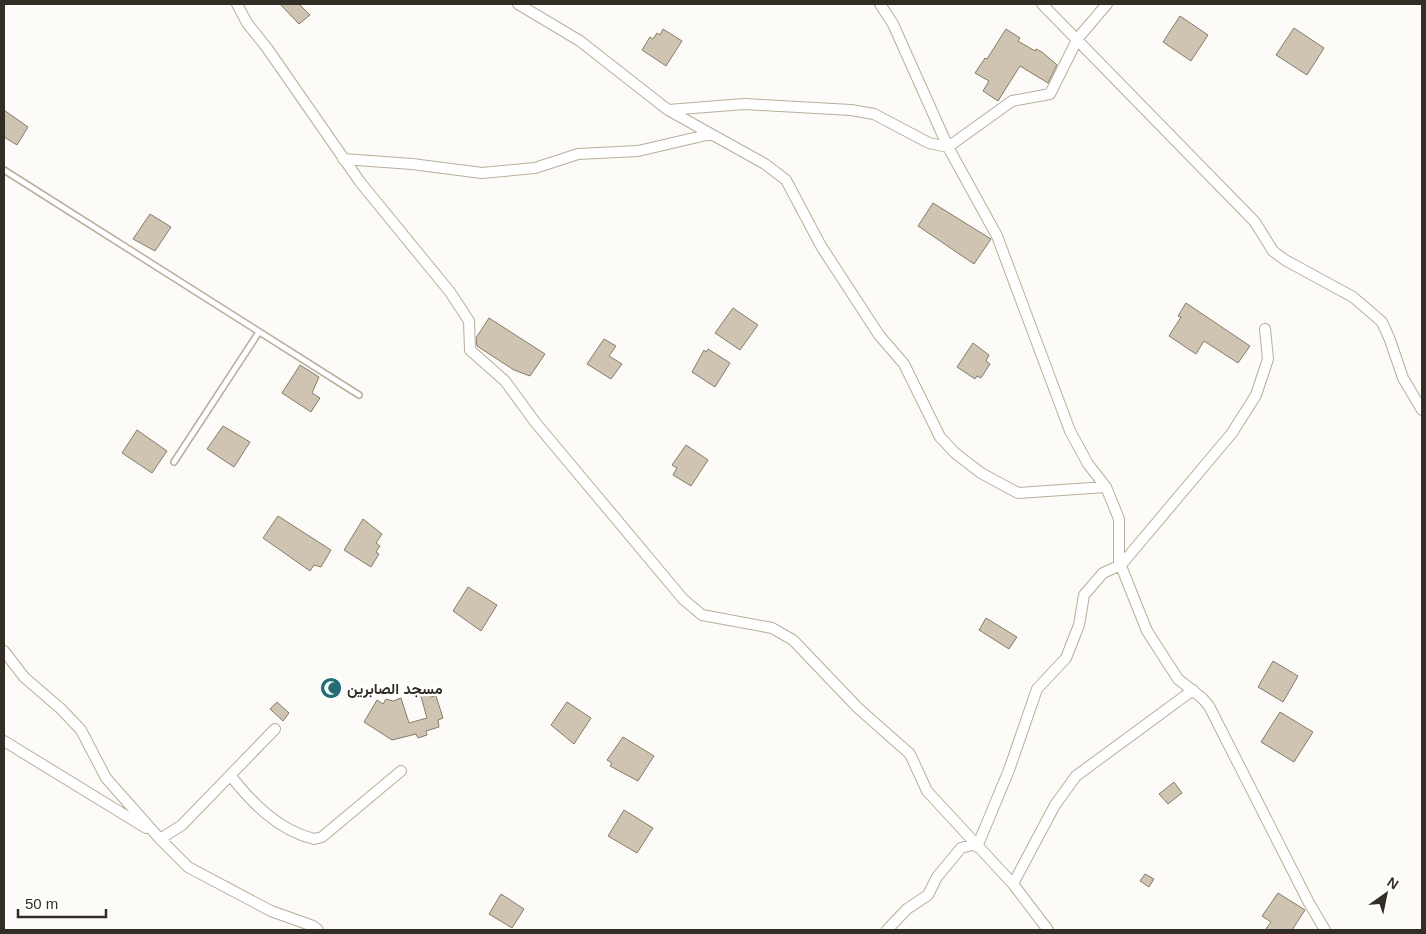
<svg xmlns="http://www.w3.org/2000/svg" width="1426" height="934" font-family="Helvetica,Vazirmatn,sans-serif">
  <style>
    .building { fill: #cfc4b1; stroke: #857c6a }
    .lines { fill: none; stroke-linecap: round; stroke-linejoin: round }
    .lane-casing { stroke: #b9ae9c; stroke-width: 8 }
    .street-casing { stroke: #b9ae9c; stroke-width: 12 }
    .lane { stroke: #fff; stroke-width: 5 }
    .street { stroke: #fff; stroke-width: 10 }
    .labels { text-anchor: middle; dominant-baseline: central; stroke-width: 4.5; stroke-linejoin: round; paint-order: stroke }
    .poi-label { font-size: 15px; font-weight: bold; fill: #322e26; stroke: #fff; text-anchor: start }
  </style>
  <rect width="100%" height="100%" fill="#fdfbf7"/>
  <path class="building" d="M280,4H299L310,15L299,24Z
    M1180,16L1208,35L1191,61L1163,42Z
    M1294,28L1324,48L1307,75L1276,55Z
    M663,29L682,41L666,66L642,50L650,37L653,39L657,33L660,35Z
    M1006,29L1020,38L1018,41L1035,51L1036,49L1042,52L1057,65L1048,83L1020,66L998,101L983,91L989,81L975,73L985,58L987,59Z
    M4,110L28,127L17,145L4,137Z
    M933,203L991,239L974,264L918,226Z
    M150,214L171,227L155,251L133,239Z
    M1186,303L1250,346L1238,363L1204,341L1196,354L1169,336L1181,317L1178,316Z
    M733,308L758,325L740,350L715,333Z
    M489,318L545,354L530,376L514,370L477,346L476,338Z
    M604,339L616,346L609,356L622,364L611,379L587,364Z
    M973,343L989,355L986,361L990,364L981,378L977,376L975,379L957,367Z
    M708,349L730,363L715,387L692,372L704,350L706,352Z
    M300,365L319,377L312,393L320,398L311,412L282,393Z
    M223,426L250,442L234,467L207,449Z
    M137,430L167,451L152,473L122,453Z
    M686,445L708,460L691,486L673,475L677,468L672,465Z
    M278,516L331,550L321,567L314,565L310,571L263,538Z
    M363,519L382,534L376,543L380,546L376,552L379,554L371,567L344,550Z
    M468,587L497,605L481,631L453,611Z
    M986,618L1017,637L1009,649L979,630Z
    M1273,661L1298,676L1283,702L1258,687Z
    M428,690L430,697L436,696L443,718L438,720L439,727L426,731L427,735L418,738L416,734L392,740L364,722L377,700L383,704L386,699L393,701L401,698L409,723L427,718L420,693Z
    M277,702L289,713L283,721L270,709Z
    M567,702L591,718L574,744L551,725Z
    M1280,712L1313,732L1294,762L1261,742Z
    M623,737L654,756L638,781L610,766L612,763L607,760Z
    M1174,782L1182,793L1168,804L1159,794Z
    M624,810L653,828L637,853L608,836Z
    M1145,874L1154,879L1149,887L1140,881Z
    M1278,893L1305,910L1292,930H1265L1271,922L1262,916Z
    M501,894L524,909L512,928L489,914Z"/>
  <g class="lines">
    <g class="lane-casing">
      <path id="lane" d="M4,170L359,395
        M174,462L259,332"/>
    </g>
    <g class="street-casing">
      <path id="street" d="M237,4L247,23L267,48L360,182L450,292L469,321L470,350L505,381L535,422L683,599L702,615L772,628L793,640L858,708L910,754L927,791L1013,884L1048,930
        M518,4L580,41L668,110L765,164L786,180L821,246L879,335L904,364L940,437L955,453L981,473L1018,493L1106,487
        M880,4L893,24L948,147L997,236L1070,431L1088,464L1106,487L1119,519V561L1147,631L1178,679L1202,698L1209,706L1309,903L1325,930
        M1042,4L1255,222L1273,251L1285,260L1353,297L1382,322L1390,340L1403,378L1422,410
        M668,110L744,104L851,110L874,114L929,143L948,147L1012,101L1050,94L1078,38L1107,4
        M343,159L412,164L482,173L535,168L578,154L638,151L711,134
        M4,651L24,677L61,709L81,730L106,778L160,839L182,825L275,729
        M4,741L146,828
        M230,775C252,803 278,830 314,839L322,837L401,771
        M160,839L188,867L271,911L313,926L318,930
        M977,847L1009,770L1037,689L1066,658L1079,625L1084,595L1103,573L1121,565L1232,433L1256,395L1268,359L1265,329
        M1013,884L1055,805L1076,776L1193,690
        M887,930L907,909L928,895L937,877L961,848L975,844"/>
    </g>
    <use href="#lane" class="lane"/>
    <use href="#street" class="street"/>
  </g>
  <defs>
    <g id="mosque-disc" transform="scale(1.125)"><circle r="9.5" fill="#226d75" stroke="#fff"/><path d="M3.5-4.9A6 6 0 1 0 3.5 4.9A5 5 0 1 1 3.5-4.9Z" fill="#fff"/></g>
  </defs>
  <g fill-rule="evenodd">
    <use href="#mosque-disc" x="331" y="688"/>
  </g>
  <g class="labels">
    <g class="poi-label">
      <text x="347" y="688">مسجد الصابرين</text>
    </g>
  </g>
  <rect width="1426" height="934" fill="none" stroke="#322e26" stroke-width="10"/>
  <g transform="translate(1386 894) rotate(33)" stroke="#ffffff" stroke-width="4" paint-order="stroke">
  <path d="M0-4L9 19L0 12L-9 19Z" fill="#322e26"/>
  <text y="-8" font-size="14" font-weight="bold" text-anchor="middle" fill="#322e26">N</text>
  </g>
  <path d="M18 909v8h88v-8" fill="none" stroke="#322e26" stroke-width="2.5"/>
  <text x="25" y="909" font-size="15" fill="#322e26" stroke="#ffffff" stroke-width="4" paint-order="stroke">50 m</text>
</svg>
